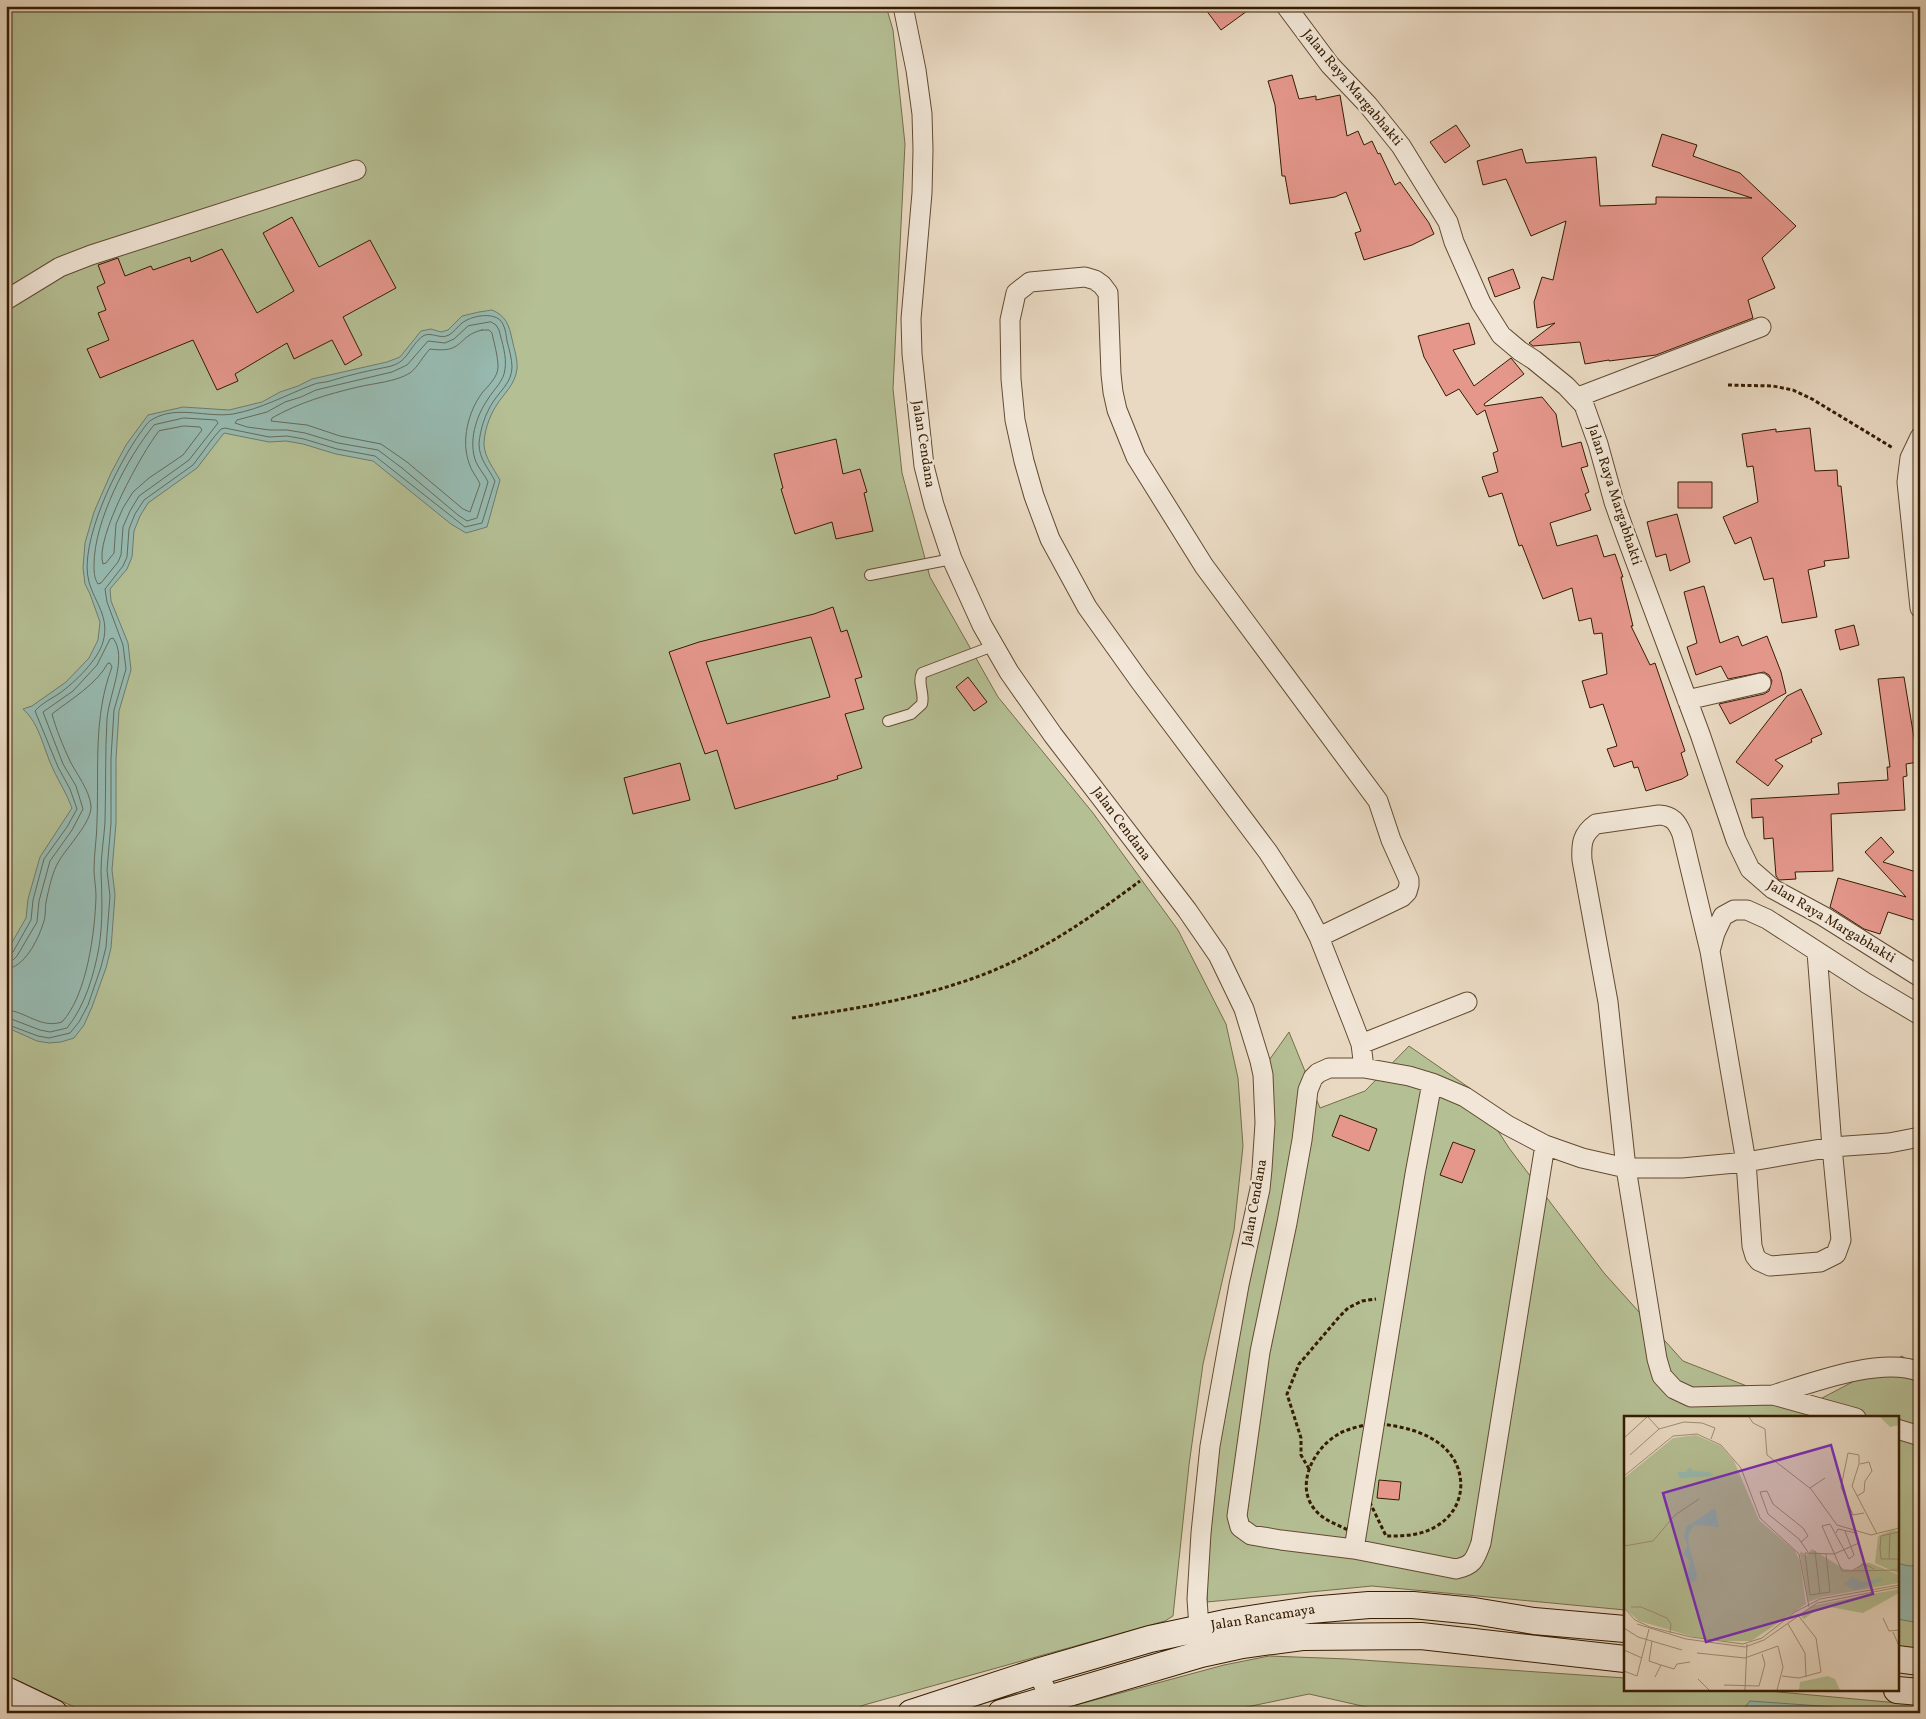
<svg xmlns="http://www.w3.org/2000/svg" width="1926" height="1719" font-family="Vollkorn,serif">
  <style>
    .green { fill: #b5bf94; stroke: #756e4a }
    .water { fill: #97bab1; stroke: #707b6b }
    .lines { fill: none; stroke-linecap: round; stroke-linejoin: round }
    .shore { stroke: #666b59; stroke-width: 1 }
    .building { fill: #e5978c; stroke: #351c01; fill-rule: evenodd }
    .lane-casing { stroke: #624b31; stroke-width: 12 }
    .street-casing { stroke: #624b31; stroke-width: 21 }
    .secondary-casing { stroke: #351c01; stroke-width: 28 }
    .path { stroke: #351c01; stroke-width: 3; stroke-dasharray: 4 2.5; stroke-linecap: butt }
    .lane { stroke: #f1e6d7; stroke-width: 10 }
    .street { stroke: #f1e6d7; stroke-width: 19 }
    .secondary { stroke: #f1e6d7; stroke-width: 26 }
    .labels { text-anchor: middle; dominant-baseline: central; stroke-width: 4.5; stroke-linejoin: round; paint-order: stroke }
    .street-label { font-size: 14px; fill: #351c01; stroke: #f1e6d7 }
    .inset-road { fill: none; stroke: #a18d75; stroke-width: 1 }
    .view { fill: #7b2cbf; fill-opacity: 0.15; stroke: #7b2cbf; stroke-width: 2.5 }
    .inset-edge { fill: none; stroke: #351c01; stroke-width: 2.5 }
  </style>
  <rect width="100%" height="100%" fill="#e9d9c2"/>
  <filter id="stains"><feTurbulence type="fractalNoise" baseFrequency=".004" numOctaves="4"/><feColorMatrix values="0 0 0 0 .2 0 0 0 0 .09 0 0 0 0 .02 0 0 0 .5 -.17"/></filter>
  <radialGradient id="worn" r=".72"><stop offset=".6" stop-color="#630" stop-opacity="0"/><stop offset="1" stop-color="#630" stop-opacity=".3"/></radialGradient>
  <path class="green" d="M6,6H886L893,30L905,144L893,389L902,473L930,577L998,697L1093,813L1178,930L1226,1024L1238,1078L1243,1146L1234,1230L1203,1364L1189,1465L1173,1616L1165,1621L864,1705L846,1713H87L6,1675Z
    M1289,1032L1320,1108L1365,1091L1409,1046L1471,1089L1509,1148L1604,1273L1683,1361L1803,1408L1902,1356L1920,1370V1655L1897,1651V1418H1625V1610L1372,1586L1207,1602L1208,1564L1224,1379L1245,1298L1265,1066Z
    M1269,1656L1348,1659L1625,1678V1690H1757L1920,1705V1713H1393L1309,1694L1218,1713H1079L1076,1705L1224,1665Z"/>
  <path class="water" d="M492,310C506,316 509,325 512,339C514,349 518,360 517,369C515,385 504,393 496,406C489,417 484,432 484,445C485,458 494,469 500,480L487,527L466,533L451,524L373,461L336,454L303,444L286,441L269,442L224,433L197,468L148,503L140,516L134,531L132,557L127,569L110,589L111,601L128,643L131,670L119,711L116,759V823L112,870L115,895L111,948L106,968L92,1007L84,1025L74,1038L61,1042L49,1043L37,1041L6,1027V953L26,918L28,899L40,857L72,808C67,794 59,782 53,769C43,748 40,724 23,709L32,706L66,682L89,658L98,640L100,622L90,594L85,584L83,568L85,543L94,512L111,473L126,445L148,415L183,407L229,410L262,402L280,392L298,386L312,379L387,362L400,357L421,331L431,329L441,332L448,330L462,316L479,312Z
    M1897,1563C1905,1565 1912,1568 1920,1564V1623L1897,1619Z
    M1750,1701L1834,1707L1840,1713H1740Z"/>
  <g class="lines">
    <path class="shore" d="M491,322L496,325L499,330C502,342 507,357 505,369C504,381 494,389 488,399C476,416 468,442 476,462C479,469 485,475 488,482L477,518L467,521L458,515L402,468L378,450L338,443L305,433L287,430H270L247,427L235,423L237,420L267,412L285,402L301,397L316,390L392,372L407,365L428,341L445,343L454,339L468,326Z
      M482,330H489L492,333C494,343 498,356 498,367C498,377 488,386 482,393C468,412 461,441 469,463C471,471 477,477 480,484L470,512L463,509L407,462L381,444L340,436L307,425L271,421L272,418C298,403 328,394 358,387C375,383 395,382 410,373C418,367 423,356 430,349C465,354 456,336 482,330Z
      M184,418L216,420L218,423L189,460L139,496L130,511L123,527L121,555L118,562L101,583L98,584C94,578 94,571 94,565C94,521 127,458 154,425Z
      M184,426L200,427L202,430L183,455L149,478L133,492L123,508L116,524L114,553L106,563L103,564C94,539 142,452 159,431Z
      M6,955L13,952L31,920L33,900L44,859L67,827L77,809L70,789L58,767L35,711C42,703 51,699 60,693C75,682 98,660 103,642C110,617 95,603 89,582C78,543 118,463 141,432C144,428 148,421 153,419C177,405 207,418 233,414C261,409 286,395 312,385C318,382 324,383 330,381C349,375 367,371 387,367C409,363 408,347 423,336C431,331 440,340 449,335C454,332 457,327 462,323C471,316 491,312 500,320C505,325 506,334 507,341C509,349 512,359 512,367C512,382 500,391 493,402C485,414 480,430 479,444C479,459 489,469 495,481L482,523L465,527L375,456L337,449L304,439L287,436L269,437L225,428L221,429L214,437L193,465L144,500L135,514L129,529L127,557L123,566L105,589L107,602L123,645L126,669L114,710L111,758V823L107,870L110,896L106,947L101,967L88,1005L79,1022L70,1033L49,1038L38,1036L6,1024
      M6,961L13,960L17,956L37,922L39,901L50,861L72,830L83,809L76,786L63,764L43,712L73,691L97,665L110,639L113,638C128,658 109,694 107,719C105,753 106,787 105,822C104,838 101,855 101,871C102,897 103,922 99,947C94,975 85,1006 67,1028L50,1032L40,1030L6,1017
      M6,969C24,968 38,940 43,924C46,917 45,909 46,902C49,889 52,872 59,861C67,847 92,822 91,806C89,789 77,775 70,761C63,746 56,729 52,714C71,699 96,685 108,663H110L112,667C93,717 99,769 97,821C97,837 94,853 94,870C94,878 96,887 96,896C95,932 87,995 62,1022C40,1029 26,1011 6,1010
      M1747,1713L1753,1707L1833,1713"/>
  </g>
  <path class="building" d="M1203,6H1254L1221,30Z
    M1292,75L1299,99L1316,96V100L1340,95L1347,136L1358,131L1364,145L1372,141L1378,154L1380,153L1395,185L1400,182L1429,223L1434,234L1412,245L1364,260L1355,233L1361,231L1346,192L1335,197L1290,204L1285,176H1282L1275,105L1268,81Z
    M1456,125L1470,146L1445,163L1430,142Z
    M1662,134L1697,145L1693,156L1740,173L1796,226L1762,258L1775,288L1748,300L1753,318L1656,355L1609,361V360L1585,364L1580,342L1533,346L1529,343L1555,323L1537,328L1534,302L1542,277L1553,280L1566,221L1531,236L1506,179L1483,185L1477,161L1522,149L1526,163L1596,157L1600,206L1656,204V197L1752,198L1652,166Z
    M292,217L319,267L370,240L396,288L343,317L362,355L345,365L332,340L294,359L287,343L235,374L238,381L217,390L193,340L100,378L87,349L109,340L98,313L106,310L97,287L105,283L98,265L118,258L125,276L151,266L153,270L190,257L191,262L222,249L257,313L294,291L263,233Z
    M1513,269L1520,288L1495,297L1488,278Z
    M1469,323L1475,344L1453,350L1474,386L1511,358L1524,374L1484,404L1485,406L1542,397L1556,414L1562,447L1581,442L1588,466L1581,468L1589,492L1585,494L1591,510L1550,523L1557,546L1597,535L1604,557L1615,554L1623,577H1621L1633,626H1631L1650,665L1655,663L1685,751L1681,753L1688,775L1682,779L1646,791L1638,767L1634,768L1632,761L1614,767L1607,749L1617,746L1603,704L1590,708L1582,681L1607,674L1602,633L1594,634L1591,618L1579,621L1572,588L1543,599L1522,545L1519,546L1502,493L1489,497L1482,477L1498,472L1493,453L1498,451L1485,410L1477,415L1459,389L1446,396L1424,357L1418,336Z
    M1810,428L1815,471L1837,470L1838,486H1841L1849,558L1824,561L1825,566L1808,570L1817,617L1782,623L1773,578L1764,580L1751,537L1735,544L1723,517L1758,502L1753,466L1747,467L1742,434L1776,429V432Z
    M836,439L843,474L860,469L867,492L864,493L873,531L836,539L832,522L795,534L781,489L783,488L774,454Z
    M1678,482H1712V508H1678Z
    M1677,514L1690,562L1670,571L1666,554L1656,557L1647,522Z
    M1704,586L1720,643L1738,636L1742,646L1767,636L1781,672L1786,693L1730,724L1719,704L1764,694L1769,691L1772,681L1769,675L1764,672L1728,679L1721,666L1696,675L1687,647L1697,643L1684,592Z
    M833,607L841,632L847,630L862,677L855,679L864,709L845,714L862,768L837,776L838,779L735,809L717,750L705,754L669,652L699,642L814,614ZM811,637L830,697L727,724L706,662Z
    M1854,625L1859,645L1840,650L1835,630Z
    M968,677L987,702L974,711L956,687Z
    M1904,677L1918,762L1906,764L1907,776L1903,777L1905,810L1831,814L1833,871L1795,872L1796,879L1779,880L1776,876L1773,838L1764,839L1763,817L1752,818L1751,799L1839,794L1838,783L1888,780L1887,767H1890L1878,679Z
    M1801,689L1822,734L1811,739L1812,742L1775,760L1783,766L1768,786L1736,762L1787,696Z
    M680,763L690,800L633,814L624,778Z
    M1881,837L1894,852L1883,862L1920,873V922L1888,912L1880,934L1864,929L1830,907L1838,878L1906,897L1865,852Z
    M1340,1115L1377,1129L1369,1151L1332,1136Z
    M1453,1142L1475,1150L1462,1183L1440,1175Z
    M1379,1480L1401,1482L1399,1500L1377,1498Z"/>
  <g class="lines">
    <g class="lane-casing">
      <path id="lane" d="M870,575L952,559
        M888,721L911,714L922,704C925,693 917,683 922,673L993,646"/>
    </g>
    <g class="street-casing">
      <path id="street" d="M903,6L916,70L922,114L923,150L922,193L911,319L912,354L924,466L934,505L952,559L982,625L1009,672L1053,735L1187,910L1218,955L1244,1009L1260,1061L1263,1075L1265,1123L1262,1169L1260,1189L1239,1285L1210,1446L1201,1533L1197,1599L1200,1641
        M1286,6L1330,65L1368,105L1401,146L1448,222L1454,242L1481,303L1501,335L1520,351L1534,360L1566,386L1584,405L1598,444L1614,502L1625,533L1700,734L1736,840L1750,869L1773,889L1823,916L1920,977
        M6,300L60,267L91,255L356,170
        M1578,397L1761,327
        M1920,437L1910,458L1907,482L1920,608
        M1687,700L1761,683
        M1319,937L1402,897L1407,892L1409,885V880L1391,840L1378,801L1204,566L1136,457L1117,410L1113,392L1111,374L1108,293L1102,285L1095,280L1085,277L1030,282L1016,293L1010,320L1011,379L1015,420L1024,461L1034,496L1050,539L1087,607L1139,680L1268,852L1303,906L1319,937L1353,1023L1361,1044L1364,1068
        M1710,951L1715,933L1723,916L1734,910H1747L1767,919L1866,983L1920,1015
        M1817,952L1832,1147L1841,1240L1836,1254L1820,1262L1770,1266L1759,1261L1755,1256L1752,1246L1746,1162L1710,951L1682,834C1677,822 1673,816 1659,815L1596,824C1582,834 1581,844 1582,860L1608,1002L1626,1168L1657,1359L1662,1376L1674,1389L1691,1397L1773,1395L1856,1418
        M1361,1044L1467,1002
        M1545,1145L1481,1543C1475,1559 1474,1565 1456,1569L1354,1549L1281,1540L1251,1535L1240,1527L1237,1516L1260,1352L1287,1223L1302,1140L1308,1090L1313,1078L1318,1073L1329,1068H1364L1409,1076L1432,1083L1465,1097L1507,1125L1545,1145L1582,1158L1626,1168H1682L1746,1162L1832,1147L1889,1143L1920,1137
        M1773,1395C1811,1383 1882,1356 1920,1372
        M1897,1429L1920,1436
        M1354,1549L1415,1174L1432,1083
        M1037,1672L1058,1713"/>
    </g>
    <g class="secondary-casing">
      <path id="secondary" d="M1897,1659L1920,1662
        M6,1690L54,1713
        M1897,1690L1920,1692
        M911,1713L1037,1672L1150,1639L1230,1622L1310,1610L1369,1605H1413L1474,1611L1534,1621L1625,1629
        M1001,1713L1201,1654L1242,1645L1302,1637L1421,1636L1625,1659"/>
    </g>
    <path class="path" d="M1728,385L1773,386L1793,390L1812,399L1893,448
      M792,1018C848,1010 905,1001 959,983C1027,962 1085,922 1140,881
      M1374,1423C1397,1426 1420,1429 1440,1444C1469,1466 1468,1509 1435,1527C1420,1536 1402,1536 1386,1536L1363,1488L1348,1530C1338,1525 1326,1521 1318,1513C1293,1489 1312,1450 1337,1435C1348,1428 1362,1426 1374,1423Z
      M1309,1469L1301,1455V1438L1287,1394L1299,1364L1340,1316L1348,1308L1362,1301L1376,1299"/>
    <use href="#lane" class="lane"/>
    <use href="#street" class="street"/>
    <use href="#secondary" class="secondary"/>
  </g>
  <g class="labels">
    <g class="street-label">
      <text transform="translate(1352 88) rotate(50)">Jalan Raya Margabhakti</text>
      <text transform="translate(923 444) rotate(81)">Jalan Cendana</text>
      <text transform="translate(1614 495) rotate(72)">Jalan Raya Margabhakti</text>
      <text transform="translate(1121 824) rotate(53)">Jalan Cendana</text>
      <text transform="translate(1831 922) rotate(31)">Jalan Raya Margabhakti</text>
      <text transform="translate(1255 1203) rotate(-80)">Jalan Cendana</text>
      <text transform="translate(1263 1618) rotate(-9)">Jalan Rancamaya</text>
    </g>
  </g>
  <g transform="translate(1624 1416)">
    <rect width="275" height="275" fill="#e9d9c2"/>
    <path d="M256,1H275V9L266,11ZM72,19L97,30L110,45L135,104L171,135L176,146L182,188L127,225H101L70,221L15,205L0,192V62L49,22ZM269,114L275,115V158L251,147L254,120ZM188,133L220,153L231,154L238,147H246L275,159V167L198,181L184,186L176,138L177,135L182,140ZM275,173V177L239,197L206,191L195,192L180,203L175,198L191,189ZM204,260L211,263L216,274H175L176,266Z" fill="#b5bf94"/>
    <path d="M66,51L69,55L86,56L89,60L56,62L53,56H62ZM91,92L95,111L70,109L65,117L64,126L73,159L72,165L66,166L63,162L66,145L59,138L64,130L60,122L62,111ZM228,161L237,166L257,162L260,164L231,174L220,168Z" fill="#97bab1"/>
    <path class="inset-road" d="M125,1L129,7L141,13L143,39L187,73L213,109L247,119L275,112M35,13L60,6L78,7L91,12L87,23M0,22L23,1M6,39L35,13L24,1M0,60L49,20L73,18L97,29L117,52L136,102L175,138L185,191M186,72L201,62M233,80L240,76L241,65L248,55L245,46L236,48M240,97L229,99L217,71L224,37L235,39V48L228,70L253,118M221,115L230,139L225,143L206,108L198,110L218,155L275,154M275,116L257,120L256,132L257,143H275M177,126L184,120L179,112L149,88L143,75L136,76L144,98L175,123L184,136M0,130L29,125L51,99L75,83M191,135L196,178M202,138L206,176L186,179L181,137L210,138L235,127L232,117L214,113L212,117M265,143L266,117M229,154L240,148L250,153M274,154L275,120M7,191H17L43,202L47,208L46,217M0,192L11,204L26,211L67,221L119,228L138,222L171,196L196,183L275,169M259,202L265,215L275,214M13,208L62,223L121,231L140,224L193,187L275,171M164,208L181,237L182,261M0,212L14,221L58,234M269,216L275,230M28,225L25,245L37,249L31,261M0,234L18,242M73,237L121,242L154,230L159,251L153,274M37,249L50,253L53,248L66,246M0,255L13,260L25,213M158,260L175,262L197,256L192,222L173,198M74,263L85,274M100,269L135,270L141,248L138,238M121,274L123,228"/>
    <path class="view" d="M207,29L249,178L82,226L39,77Z"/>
    <rect width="275" height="275" class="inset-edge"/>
  </g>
  <rect width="1926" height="1719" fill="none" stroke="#e9d9c2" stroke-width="25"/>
  <rect x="8" y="8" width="1911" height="1704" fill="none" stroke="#351c01" stroke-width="2.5"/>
  <rect x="12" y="12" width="1901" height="1694" fill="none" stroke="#351c01"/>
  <rect width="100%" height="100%" filter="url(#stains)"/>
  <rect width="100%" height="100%" fill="url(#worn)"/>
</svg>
